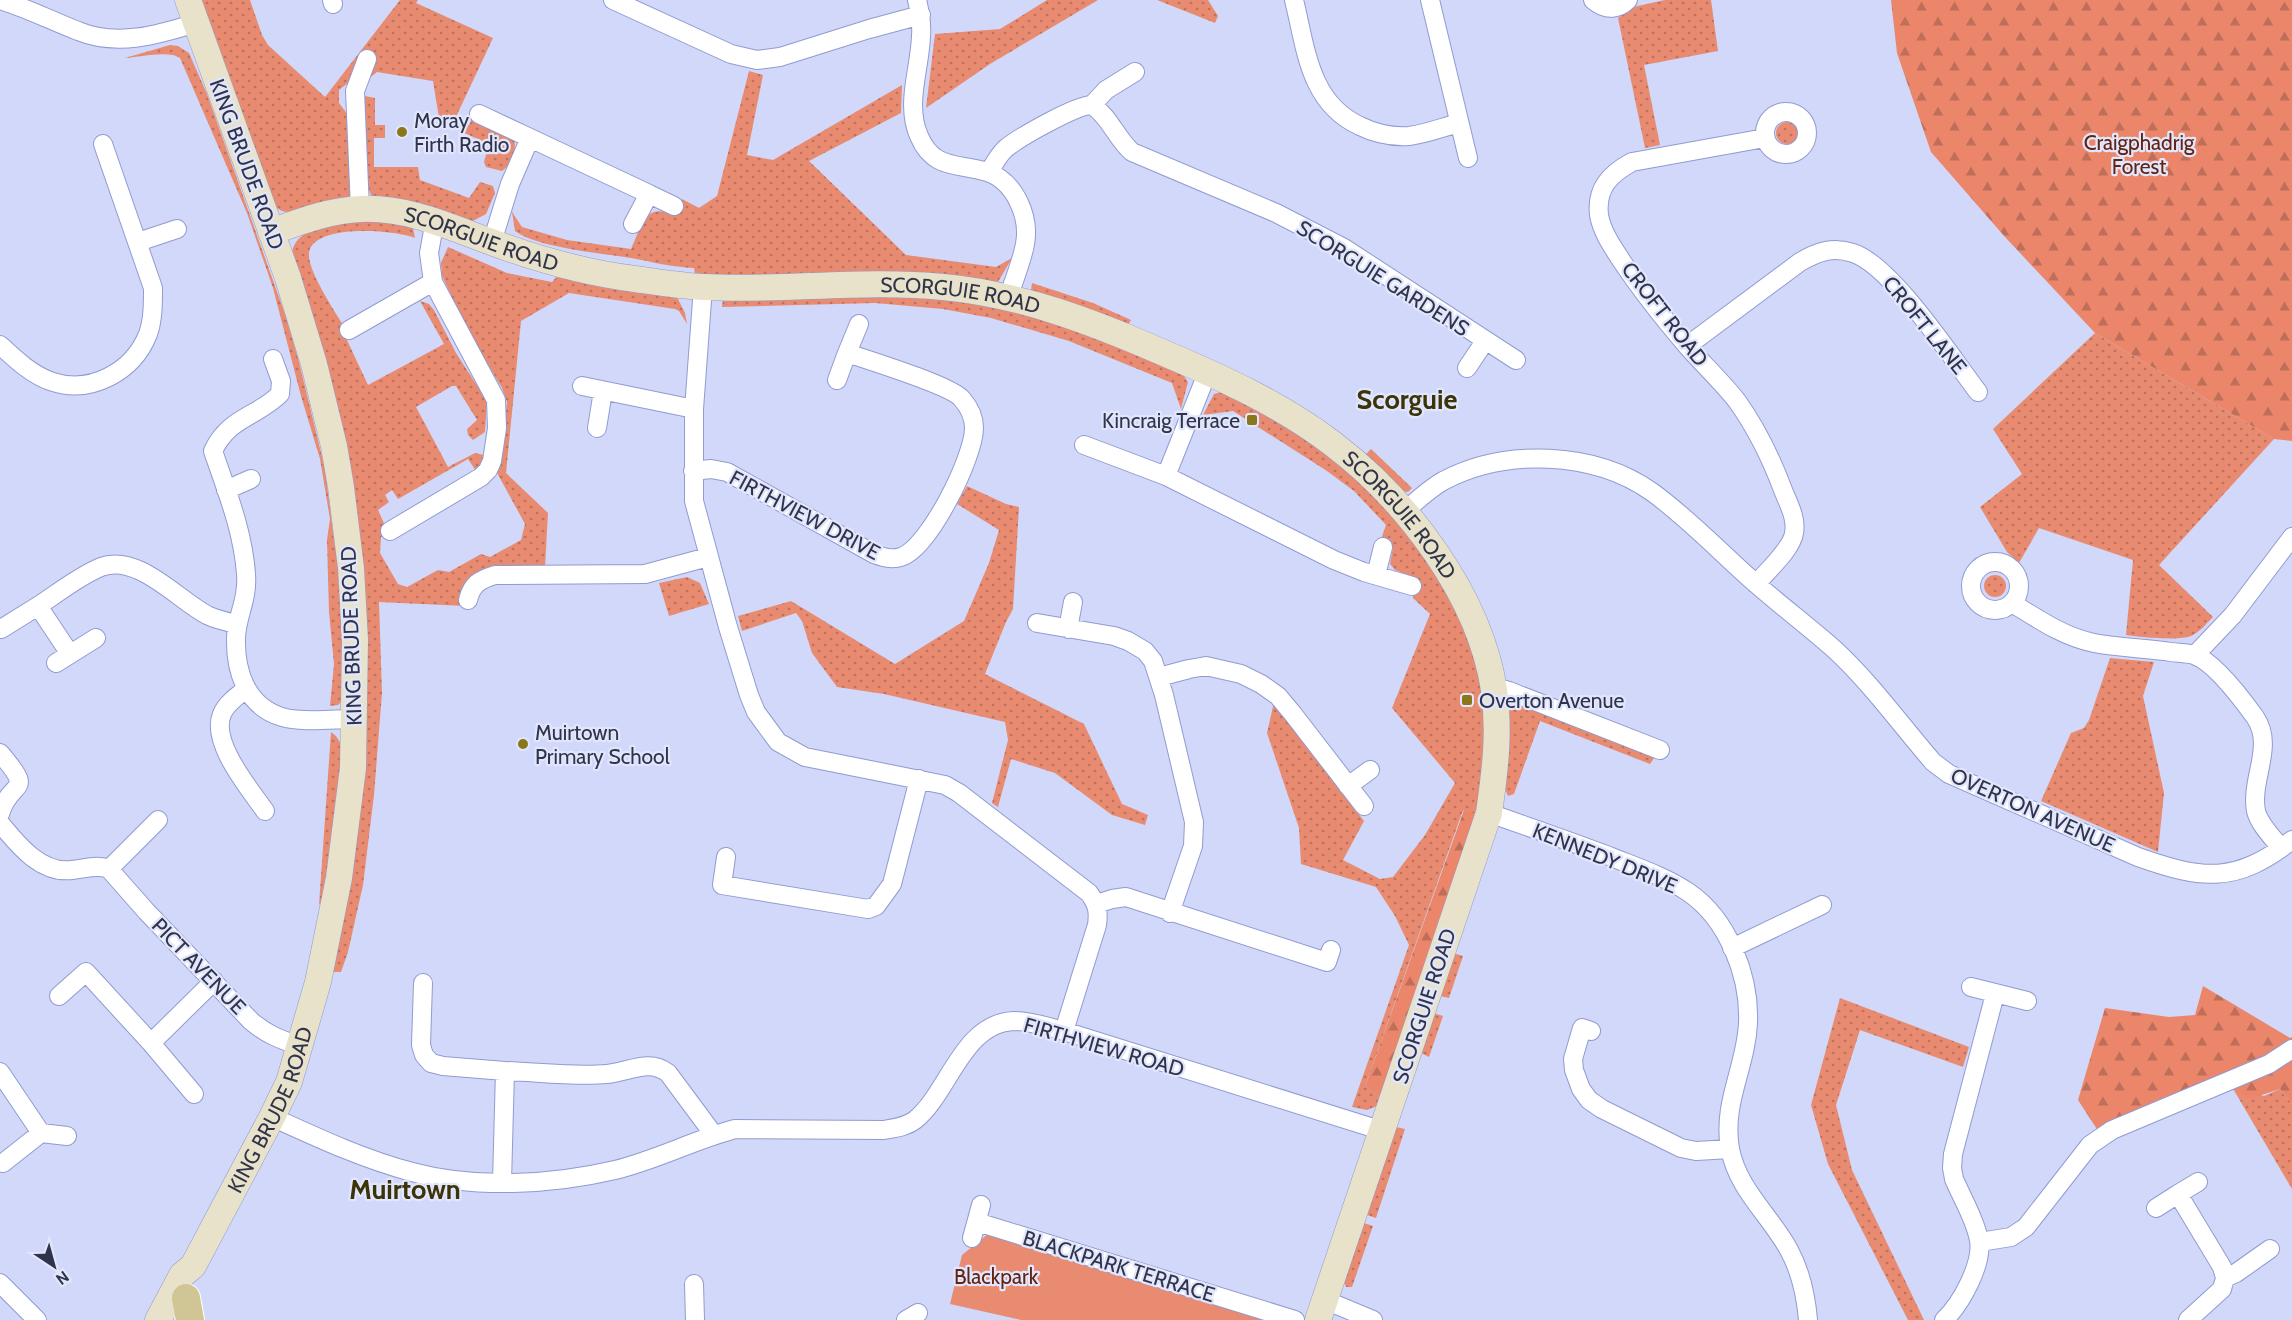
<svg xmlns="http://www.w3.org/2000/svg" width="2292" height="1320" font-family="Cabin,sans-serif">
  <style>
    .grass { fill: url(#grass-dots) }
    .forest { fill: url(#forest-firs) }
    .park { fill: #e98b71 }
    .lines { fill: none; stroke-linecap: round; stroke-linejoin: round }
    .street-casing { stroke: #919bd0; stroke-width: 20 }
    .secondary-casing { stroke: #919bd0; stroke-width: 27 }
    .primary-casing { stroke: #fff; stroke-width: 30 }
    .street { stroke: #fff; stroke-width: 18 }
    .secondary { stroke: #e8e2ca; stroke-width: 26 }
    .primary { stroke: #d0c595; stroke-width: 28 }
    .poi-dot { fill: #8a771b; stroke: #e1e6fd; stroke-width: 2 }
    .labels { text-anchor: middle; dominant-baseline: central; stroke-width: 4.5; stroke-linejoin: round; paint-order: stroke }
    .poi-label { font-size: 21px; fill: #30344a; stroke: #e1e6fd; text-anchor: start }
    .park-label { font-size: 21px; fill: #622311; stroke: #e1e6fd }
    .street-label { font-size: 21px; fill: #30344a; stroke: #e1e6fd }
    .district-label { font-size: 27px; font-weight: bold; fill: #3c3308; stroke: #e1e6fd }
  </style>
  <defs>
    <pattern id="grass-dots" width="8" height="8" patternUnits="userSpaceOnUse" patternTransform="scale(1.5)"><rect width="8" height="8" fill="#e98b71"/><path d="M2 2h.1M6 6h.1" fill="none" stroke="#bd725f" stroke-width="1.8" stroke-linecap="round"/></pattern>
    <pattern id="forest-firs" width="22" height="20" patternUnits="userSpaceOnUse" patternTransform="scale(1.5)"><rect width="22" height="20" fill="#eb866a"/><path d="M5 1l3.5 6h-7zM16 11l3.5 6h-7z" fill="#bf6e59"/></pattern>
  </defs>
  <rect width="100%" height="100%" fill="#d1d8fa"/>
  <path class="grass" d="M198,0H250L262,35L268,45L325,97L400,0H418L416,3L493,38L455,119L469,125L472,119L514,138C517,149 512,165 502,171L486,167L484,162L489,144L442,123L439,118L433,81L377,72L366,81L353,79L339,90V103L348,115L351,199C332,204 308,213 288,212C282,212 278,209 275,206Z
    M1047,0H1098L990,64L926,108L935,34L1000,29Z
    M1157,0H1208L1218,16L1215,23Z
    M1665,0H1711L1718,51L1644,65L1660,145L1645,148L1618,18L1633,7Z
    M170,45L178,46L189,53L207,94L286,317L299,362L325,469L335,547L341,570L344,609L343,700L338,705L330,706L334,664L329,612L327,540L330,519L320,459L301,396L273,288L247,213L180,58C169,50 139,57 125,58Z
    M749,71L763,75L747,155L773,160L902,85L901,113L809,161L906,255L996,267L1012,258L998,282L695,275L694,268C672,267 652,262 631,258C600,253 539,248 515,231L512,212L522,227L567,240L631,249C642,226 644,202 674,215L682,199L699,208L717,196Z
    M360,95L375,98V125H385V138H374V167H418L420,180L469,198L480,182L493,186L495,193L486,214L471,222L372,197L369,190H364Z
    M1776 133a11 11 0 1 1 22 0a11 11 0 1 1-22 0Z
    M390,220L413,228L415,238C395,230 313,223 309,253C307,272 339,317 349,335L346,338L368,385L444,344L420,301L429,304L434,310L456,353L487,401L485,432L473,440L468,435L467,429L477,420L456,386H452L416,407L448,467L475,453L484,455V463L476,471L468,459L398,499L392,490L385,495L389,502L378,510L388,532L381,537L380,553L398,584L407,587L438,570L449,572L481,554L490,557L521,540L525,524L496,471L502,450L507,402L502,388L469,333L442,276L441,263L448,247L507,273L552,282L559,274L677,297L685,313L687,324L679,311L675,309L569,293L521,321L506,473L548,513L545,568C514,565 470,559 459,596L465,606L379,602L382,693L374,795L363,885L348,952L341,972H330L365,691L292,253C297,218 363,222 390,220Z
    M1032,283L1093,303L1131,320L1127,327L1034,293L1031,290Z
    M943,294L1069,325L1181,372L1188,382L1181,409L1172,383L1069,341L991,318L943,309L875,303L722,307L723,299Z
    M2095,333L2274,439L2159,565L2213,617C2206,624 2200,632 2191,636C2181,641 2139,637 2126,635L2133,560L2039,528L2019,563L2007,552L1980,507L2022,474L1993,429Z
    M1224,391L1318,444L1378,499L1425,555L1464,625L1480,673L1487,731L1477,816L1464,810L1462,813L1366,1084L1382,1092L1380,1105L1367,1110L1352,1107L1409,945L1395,916L1376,887L1301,864L1299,828L1267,733L1274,702L1364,821L1343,860L1380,879L1393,877L1425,835L1455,783L1392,708L1430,614L1413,598L1419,579L1395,570L1390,564L1393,547L1380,542L1386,525L1354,491L1327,471L1233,411L1203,415L1214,394Z
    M1371,449L1412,488L1408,492L1402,491L1365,455Z
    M967,486L1006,504L1019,507L1013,609L1006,622L985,674L1084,724L1122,804L1148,815L1145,825L1112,815L1055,773L1011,759L998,807L992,803L1008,740L1005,722L884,694L837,687L812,653L802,621L796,613L742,631L738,616L791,601L895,664L964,621L989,563L999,530L957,504Z
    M1984 586a11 11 0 1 1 22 0a11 11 0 1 1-22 0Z
    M687,577L700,583L709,604L669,616L659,583Z
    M2110,658L2154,662L2143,696L2164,793L2158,852L2041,801L2071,733L2084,728L2089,720Z
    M1517,701L1656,755L1650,764L1540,721L1514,794L1508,796L1505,789L1506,703Z
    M331,732L336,736L343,747L328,891L319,905Z
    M1453,953L1463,956L1449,998L1440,996Z
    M1840,998L1969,1047L1963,1067L1860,1030L1836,1105L1852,1170L1924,1320H1908L1828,1164L1811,1105Z
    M1433,1013L1443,1016L1429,1057L1419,1052Z
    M2232,1087L2264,1096L2280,1089L2292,1104V1189Z
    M1396,1127L1405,1129L1376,1218L1367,1215Z
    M1364,1223L1373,1226L1352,1287H1346L1344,1282Z"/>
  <path class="forest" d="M1891,0H2292V441L2274,439L2095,333L2005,237L1931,152L1897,53Z
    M1464,810L1476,814L1382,1092L1372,1090L1366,1084Z
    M2203,986L2290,1038L2292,1037V1104L2280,1089L2249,1099L2232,1087L2106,1143L2078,1100L2105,1008L2169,1017L2195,1015Z"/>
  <path class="park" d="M988,1234L1269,1320H1021L950,1304L962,1255Z"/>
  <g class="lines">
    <g class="street-casing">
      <path id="street" d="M0,0C27,8 52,21 78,31C117,47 158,35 196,23
        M332,0L333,4
        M613,0L731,54L757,60L780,57L869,29L921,15
        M917,0C920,12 922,24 921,36C920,69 905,104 919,136C933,170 958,163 987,172C1015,181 1030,217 1025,244C1022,261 1014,279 1009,296
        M1294,0C1306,48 1309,103 1360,126C1376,134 1392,137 1409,136C1426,134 1443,127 1459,123
        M1430,0L1468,158
        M1593,0C1605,10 1617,11 1628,0
        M1092,105L1106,90L1135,72
        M1765 133a21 21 0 1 1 42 0a21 21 0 1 1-42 0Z
        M479,114L530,138
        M989,172C994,164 998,156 1005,149C1018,138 1076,105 1092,105C1110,117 1116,138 1132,152L1276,213L1344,248L1516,360
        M649,194L674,206
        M360,209L355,91L367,59
        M138,242L177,229
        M492,242L510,184L530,138L649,194L633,224
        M703,287L694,409V501L728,627L749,695L756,712L778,742L805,757L945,785L959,793L1089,893C1097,904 1099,911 1097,925L1064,1031
        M349,330L433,282
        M0,345C15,359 33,376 53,382C91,394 133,372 148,334C153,320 153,304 153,288L103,144
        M1687,346L1800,262C1817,252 1833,246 1853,253C1891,265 1952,358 1978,392
        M273,359L281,381L280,394C257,417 229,417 213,451C227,492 243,531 246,574C248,600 237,615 236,637C235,671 246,706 282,717C301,723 334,719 355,719
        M1467,368L1485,341
        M1208,371L1166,476L1334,560L1364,572L1412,586
        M837,380L847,353
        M582,386L694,409
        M597,428L603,391
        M1084,445L1166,476
        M693,471L711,469L727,472L874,554C883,557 891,560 901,557C929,548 974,457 974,428C974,418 969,407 962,399C952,386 868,360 847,353L859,324
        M226,490L251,479
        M1404,512C1416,501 1429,489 1443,481C1505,448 1594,451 1652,492C1688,518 1720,552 1754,582C1780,605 1808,626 1834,649C1870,682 1901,725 1933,762L1949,774L2138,857C2203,880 2236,884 2292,840
        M390,531L481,477L488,470L492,461L497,428L496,400L433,282L429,253L435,220
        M1971 586a24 24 0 1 1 48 0a24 24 0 1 1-48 0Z
        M1376,575L1383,547
        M1756,584C1767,571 1792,549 1794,533C1797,518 1788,503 1783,490C1771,458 1757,429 1737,401C1722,382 1704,365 1688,347C1664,319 1641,290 1621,260C1612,246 1602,232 1599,215C1596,188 1610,174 1632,162L1765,138
        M468,600C472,584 479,580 495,575L645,574L708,557
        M2012,603C2038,619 2064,637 2094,643C2119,648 2146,648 2171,652C2178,653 2187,653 2194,655C2214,662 2242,699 2255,717C2275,746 2250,779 2256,811C2259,824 2273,838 2281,848
        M1037,623L1114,636L1128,641L1145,651L1153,661L1164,695L1194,822L1193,846L1170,913
        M1,629L38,606
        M1068,629L1073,602
        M70,654L38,606C58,593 79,576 101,567C137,553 177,599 207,615C217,620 227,622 238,624
        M2195,655L2233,615L2292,537
        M56,663L96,638
        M1159,677L1189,669L1206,666L1241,674L1261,684L1278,696L1293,714L1364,806
        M1494,687L1509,691L1660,750
        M245,690C237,696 226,704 222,714C210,742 249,788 265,811
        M0,753C37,796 10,778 0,814
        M1348,786L1370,770
        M1489,813C1529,827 1569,841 1609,856C1636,867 1664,876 1688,892C1728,919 1750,976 1748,1023C1746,1068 1722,1102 1730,1149C1738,1190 1770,1215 1789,1250C1801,1272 1806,1296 1808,1320
        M0,823C18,845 41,874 72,870C85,869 97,864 109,869L146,911L251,1021C266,1034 281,1040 300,1046
        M726,857L722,885L868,909L876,906L892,884L919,779
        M109,869L158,820
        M1097,904L1112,899L1126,897L1327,962L1331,950
        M1732,948L1822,905
        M423,983L421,1045L424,1055L431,1063L443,1066L505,1071
        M1971,987L2027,1001
        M59,996L86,972L151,1043L194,1094
        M1591,1031L1582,1028L1573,1059L1574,1070L1581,1089L1589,1100L1602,1109L1681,1148L1696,1151L1730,1149
        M151,1043L214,981
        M0,1072L41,1133L3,1163
        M272,1117C318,1138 363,1159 412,1172C475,1189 551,1185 615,1170C656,1160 694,1140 735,1129L884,1130C895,1128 906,1127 915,1120C949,1093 962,1023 1014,1021C1031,1021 1048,1027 1064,1031L1383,1131
        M41,1133L67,1136
        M502,1182L505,1071C537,1072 575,1077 607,1074C629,1072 649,1058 668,1073L714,1135
        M2198,1182L2178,1194L2222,1267L2225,1278
        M2156,1208L2178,1194
        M977,1222L1295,1320
        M972,1238L981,1205
        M1980,1242L2011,1237L2026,1227L2090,1145L2112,1130L2269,1064L2292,1049
        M0,1283L37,1320
        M694,1284L695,1320
        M1325,1300L1373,1320
        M906,1320L918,1313
        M1944,1320C1961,1304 1983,1264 1979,1240C1975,1219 1962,1198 1954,1179L1952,1168L1953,1154L1995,994
        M2188,1320L2222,1289L2225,1278L2236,1273L2270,1249"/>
    </g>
    <g class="secondary-casing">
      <g id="secondary">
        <path id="s1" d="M271,232C299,222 330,210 361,209C408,207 450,227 494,243C540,260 587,273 635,279C658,282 681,286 704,287C784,291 864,279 943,287C1020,294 1093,322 1164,353C1223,378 1282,405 1333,444C1407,500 1480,596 1494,690C1500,732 1495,771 1489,813L1318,1320"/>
        <path id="s2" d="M158,1320L182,1275L193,1266L272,1117L289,1082L318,982L339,878L353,768L355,640L351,568L341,487L334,446L314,364L288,278L188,0"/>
      </g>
    </g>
    <g class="primary-casing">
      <path id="primary" d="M186,1298L190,1320"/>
    </g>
    <use href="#street" class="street"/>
    <use href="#secondary" class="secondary"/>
    <use href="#primary" class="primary"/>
  </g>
  <g class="poi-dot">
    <circle cx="402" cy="132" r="6"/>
    <rect x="1246" y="414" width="12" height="12" rx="3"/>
    <rect x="1461" y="694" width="12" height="12" rx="3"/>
    <circle cx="523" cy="744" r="6"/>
  </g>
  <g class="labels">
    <g class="poi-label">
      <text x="414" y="120">Moray<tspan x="414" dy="24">Firth Radio</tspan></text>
      <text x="1240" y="420" text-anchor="end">Kincraig Terrace</text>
      <text x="1479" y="700">Overton Avenue</text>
      <text x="535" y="732">Muirtown<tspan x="535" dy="24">Primary School</tspan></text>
    </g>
    <g class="park-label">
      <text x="2139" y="142">Craigphadrig<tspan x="2139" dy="24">Forest</tspan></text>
      <text x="996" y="1276">Blackpark</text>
    </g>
    <g class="street-label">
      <text transform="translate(247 164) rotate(70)">KING BRUDE ROAD</text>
      <text stroke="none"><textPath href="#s1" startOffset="218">SCORGUIE ROAD</textPath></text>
      <text transform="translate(1383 278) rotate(32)">SCORGUIE GARDENS</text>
      <text stroke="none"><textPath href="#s1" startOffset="704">SCORGUIE ROAD</textPath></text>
      <text transform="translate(1665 314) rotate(52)">CROFT ROAD</text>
      <text transform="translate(1925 325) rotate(51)">CROFT LANE</text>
      <text transform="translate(805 515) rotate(28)">FIRTHVIEW DRIVE</text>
      <text stroke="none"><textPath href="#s1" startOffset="1208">SCORGUIE ROAD</textPath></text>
      <text transform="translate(351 636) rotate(-92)">KING BRUDE ROAD</text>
      <text transform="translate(2033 810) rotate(24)">OVERTON AVENUE</text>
      <text transform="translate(1605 858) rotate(22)">KENNEDY DRIVE</text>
      <text transform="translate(199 966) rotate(46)">PICT AVENUE</text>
      <text transform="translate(1424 1006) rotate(-72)">SCORGUIE ROAD</text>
      <text transform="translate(1104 1047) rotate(16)">FIRTHVIEW ROAD</text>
      <text stroke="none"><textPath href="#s2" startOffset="240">KING BRUDE ROAD</textPath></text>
      <text transform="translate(1119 1266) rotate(17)">BLACKPARK TERRACE</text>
    </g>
    <g class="district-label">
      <text x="1407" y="399">Scorguie</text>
      <text x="405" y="1189">Muirtown</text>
    </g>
  </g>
  <g transform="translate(54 1266) rotate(144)" stroke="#e1e6fd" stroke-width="4.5" paint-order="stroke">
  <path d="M0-4.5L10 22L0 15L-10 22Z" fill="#30344a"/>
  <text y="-9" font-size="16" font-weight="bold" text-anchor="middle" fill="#30344a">N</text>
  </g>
</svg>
